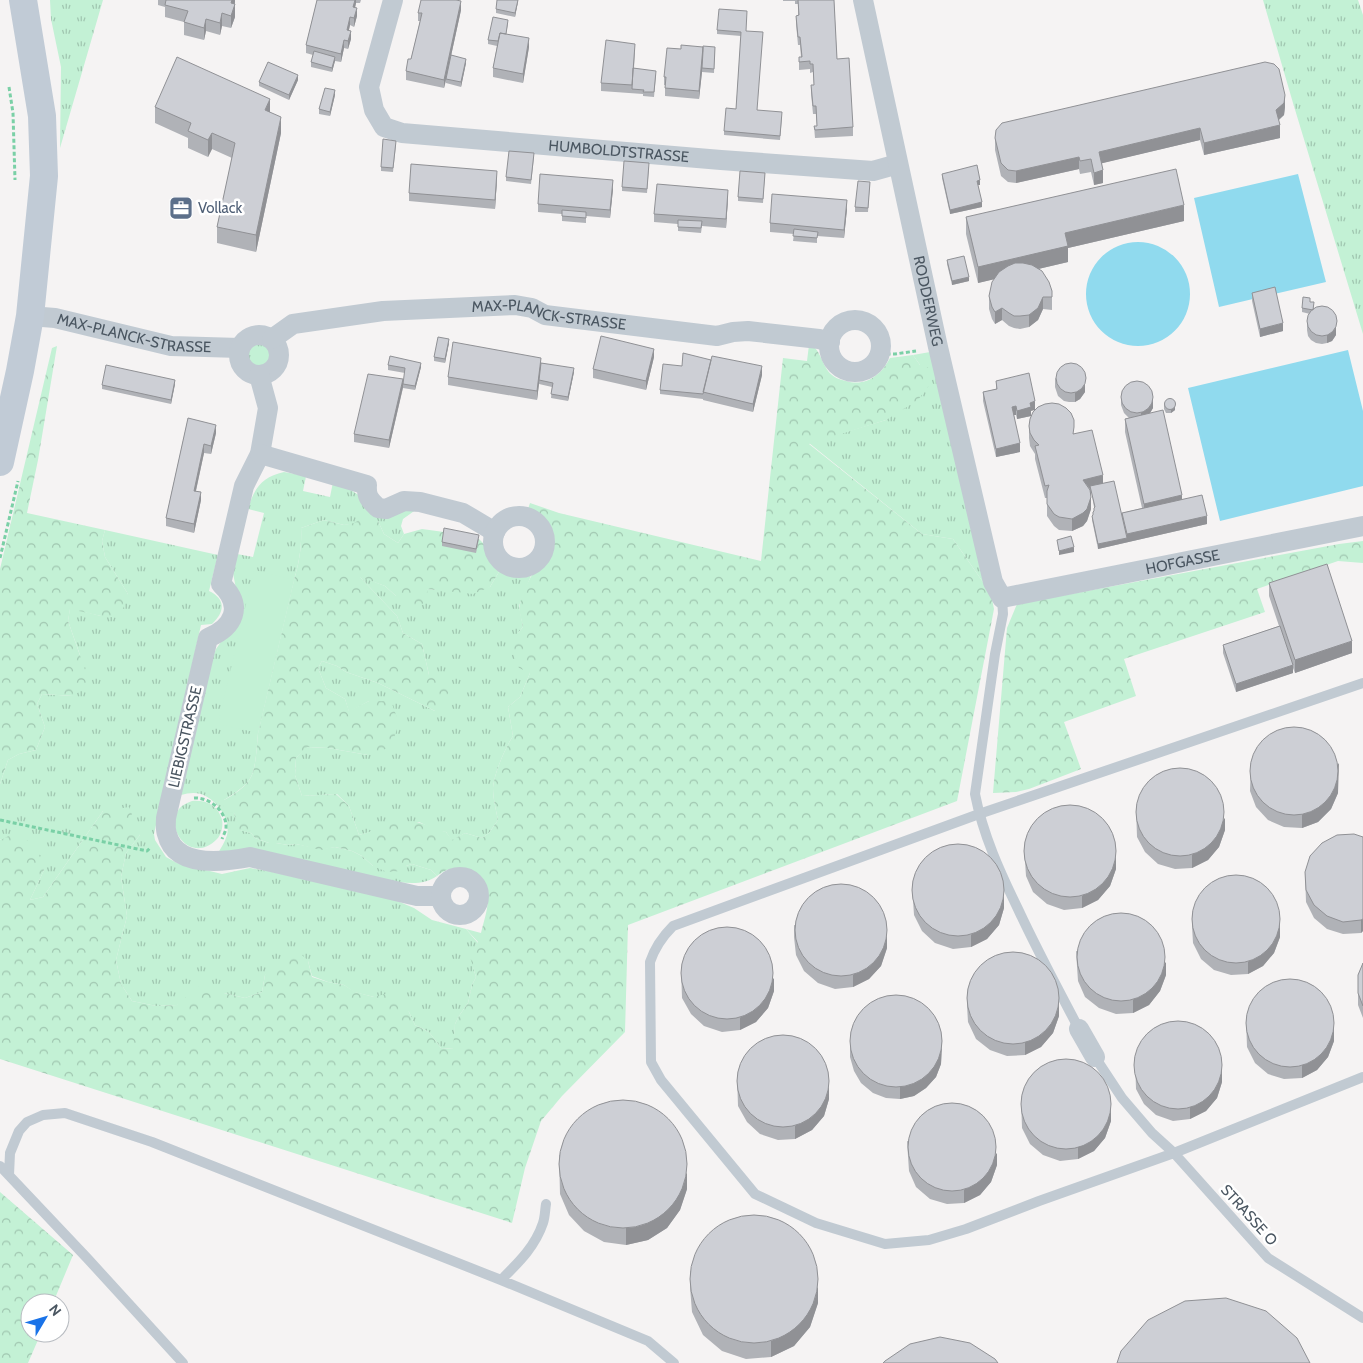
<svg xmlns="http://www.w3.org/2000/svg" width="1363" height="1363" font-family="Cabin,sans-serif">
  <style>
    .grass { fill: url(#grass-tufts) }
    .forest { fill: url(#forest-crowns) }
    .green { fill: #c3f1d5 }
    .water { fill: #90daee }
    .lines { fill: none; stroke-linecap: round; stroke-linejoin: round }
    .path { stroke: #7ad0a6; stroke-width: 3; stroke-dasharray: 4 2.5; stroke-linecap: butt }
    .service { stroke: #c1cad2; stroke-width: 10 }
    .minor { stroke: #c1cad2; stroke-width: 20 }
    .secondary { stroke: #c1cbd6; stroke-width: 28 }
    .wall { fill: #b0b2b7 }
    .shaded-wall { fill: #909195 }
    .building { fill: #cdcfd5; stroke: #909195 }
    .labels { text-anchor: middle; dominant-baseline: central; stroke-width: 5; stroke-linejoin: round; paint-order: stroke }
    .street-label { font-size: 15px; fill: #4a5661; stroke: #fff }
    .service-label { font-size: 15px; fill: #4e5e75; stroke: #fff; text-anchor: start }
  </style>
  <defs>
    <pattern id="grass-tufts" width="24" height="20" patternUnits="userSpaceOnUse" patternTransform="scale(1.25)"><rect width="24" height="20" fill="#c3f1d5"/><path d="M3 7l-1-3M5 7V3M7 7l1-3M15 17l-1-3M17 17v-4M19 17l1-3" fill="none" stroke="#a0c6b0"/></pattern>
    <pattern id="forest-crowns" width="20" height="18" patternUnits="userSpaceOnUse" patternTransform="scale(1.25)"><rect width="20" height="18" fill="#c3f1d5"/><path d="M2 6a3 3 0 1 1 6 0M12 15a3 3 0 1 1 6 0" fill="none" stroke="#a0c6b0"/></pattern>
  </defs>
  <rect width="100%" height="100%" fill="#f5f3f3"/>
  <path class="grass" d="M50,0H103L60,148L61,67L51,19Z
    M1263,0H1358L1363,15V334L1293,103Z
    M246 355a13 13 0 1 1 26 0a13 13 0 1 1-26 0Z
    M930,352L985,585L953,539L922,534L809,443L886,420L920,365L913,355Z
    M284,472L306,476L303,491L330,497L333,482C354,490 358,494 374,509H417L403,519L401,526L404,534L398,543L384,534L378,521L344,525L324,520L301,528C302,546 299,563 294,580L258,733C257,744 256,768 251,777C247,786 232,795 224,800L234,813L240,830L251,833L255,838L269,843H276L288,845L296,844L321,849L335,847L352,851L362,856L373,866H406L412,864L431,870L437,876C426,884 412,884 399,882L218,853C221,848 225,842 227,835C231,819 216,799 201,794C194,792 188,793 181,795L213,657L216,649L223,639L236,589L233,573L237,554L253,557L264,513L248,509C254,488 262,477 284,472Z
    M105,530L218,555L209,591C226,599 225,612 212,624L201,625L154,834L155,840L166,857L177,863L222,874L250,868L268,871L395,900L414,908L432,920L466,929L478,943C471,953 472,965 476,977L472,985L468,1003L459,1016L455,1024L454,1049L441,1048L429,1032L415,1025L409,1012L374,997L354,992L344,985L328,982L312,976L308,961L265,975L262,992L245,998L224,993L177,1005L156,1006L132,1001L121,984L116,960L127,916L121,877L126,853L140,835L103,811L43,897L30,900L44,870L0,839V784L8,760L19,754L36,750L45,727L37,704L42,694L73,696L80,655L68,621L70,608L101,616L128,594L105,557L102,541Z
    M500,570C512,576 520,578 532,573L519,606L523,627L518,633L530,673L520,697L508,707L513,736C505,748 494,774 493,788C493,798 496,810 498,820L489,833L482,838L465,833L452,841L446,832L438,831L419,822L377,830L359,835L349,806L337,794L302,796L295,775L296,758L306,747L328,748L368,755L369,701L349,712L345,699L326,688L318,668L322,661L337,666L346,672L378,683L435,711L429,675L422,644L403,633L397,616L359,576L385,586L396,596L426,589L440,590L490,587Z
    M192,801C205,800 216,804 221,817C224,823 222,834 217,839C192,865 164,830 179,809C182,805 187,803 192,801Z"/>
  <path class="forest" d="M809,345C821,347 821,366 832,375C835,378 841,380 846,381C866,387 881,375 890,358L913,355L920,365L929,368L930,384L918,400L886,420L809,444L922,534L953,539L985,585L990,589L994,609L957,801L628,925L625,1032L562,1096L541,1121L525,1168L512,1223L0,1059V839L1,840L14,833L36,845L44,870L30,900L43,897L103,811L129,807L140,835L126,853L121,877L127,916L116,960L121,984L132,1001L156,1006L177,1005L200,985L224,993L245,998L262,992L265,975L275,964L300,953L308,961L312,977L328,982L344,985L355,992L374,997L389,993L409,1012L415,1025L429,1032L441,1048L453,1049L455,1024L459,1016L468,1003L472,985L476,977L470,957L478,942L466,929L481,933C484,920 490,905 487,891C484,877 465,865 451,869C445,870 441,873 437,876L431,870L412,864L406,866L401,871L387,872L373,866L362,856L352,851L335,847L321,850L296,844L288,845L276,843H269L255,838L251,833L239,830L234,813L228,812L223,808L224,800C232,796 247,786 251,777C256,768 257,744 258,733L294,580C299,563 302,546 301,528L324,520L344,525L354,523L364,517L378,521L384,534L398,543L404,534L422,529L444,532L479,539L486,546L489,557L493,564L500,570L490,587L473,594L427,589L428,601L409,611L396,596L385,586L360,577L397,616L403,633L422,644L429,675L443,677L449,690L444,707L435,711L378,683L346,672L337,666L322,661L318,668L326,688L345,699L349,711L369,701H391L399,723L391,747L368,755L328,748L307,747L296,758L295,775L302,796L336,794L349,806L359,835C378,830 401,817 420,823C429,825 436,830 446,832L452,840L465,833L482,838L489,833L498,820C496,810 493,798 493,788C494,774 505,748 513,736L508,707L520,697L530,673L519,668L512,651L518,633L523,627C522,620 518,610 520,604C522,595 527,583 532,575C534,571 540,569 544,566C562,546 550,518 528,509L530,503L559,513L761,561L783,358L807,361Z
    M57,346L38,460L27,513L105,530L102,541L105,557L128,594L120,618L101,616L70,609L68,621L90,684L73,696L42,694L37,704L45,727L36,750L19,754L8,760L0,784V569L52,348Z
    M1363,541V563L1338,561L1257,589L1265,612L1124,659L1136,696L1064,722L1081,769L1029,789L1016,792L993,793L1007,628L1017,604L1339,544Z
    M0,1192L73,1255L53,1303H30V1333H41L28,1363H0Z"/>
  <path class="green" d="M254,570L294,580L258,733L218,724Z"/>
  <path class="water" d="M1298,174L1326,282L1219,307L1194,198Z
    M1086 294a52 52 0 1 1 104 0a52 52 0 1 1-104 0Z
    M1348,350L1363,411V486L1220,521L1188,388Z"/>
  <g class="lines">
    <path class="path" d="M9,87L13,113L15,180
      M880,354H895L916,351
      M0,558L18,481
      M194,798C209,797 227,811 226,828C226,831 223,836 222,839
      M0,820L147,851L150,848"/>
    <path class="service" d="M1002,598L1003,614L995,654L975,794C983,835 1000,872 1018,909C1037,950 1058,989 1079,1029
      M1363,683L979,814L673,926C662,937 655,947 650,962L651,1062L661,1080L755,1194L816,1223L885,1244L929,1240L966,1229L1039,1201L1174,1153L1363,1077
      M1095,1057L1122,1098L1152,1133L1174,1153L1268,1258L1363,1318
      M0,1166L87,1258L183,1363
      M9,1175L10,1153L19,1131L27,1122L43,1115L65,1113L152,1142L501,1280L648,1341L674,1363
      M501,1280C518,1263 535,1247 543,1223C545,1217 545,1210 546,1204"/>
    <g class="minor">
      <path id="s1" d="M393,0L369,87L374,110L384,127L402,133L721,160L873,171L898,164"/>
      <path id="s2" d="M863,0L938,347L993,582L1002,598L1363,526"/>
      <path id="s3" d="M30,316L55,318L171,346L240,348"/>
      <circle cx="855" cy="346" r="26"/>
      <circle cx="259" cy="355" r="20"/>
      <path id="s4" d="M272,339L293,324L383,311L515,305L532,308L545,315L717,336L733,332L748,331L819,339L830,342"/>
      <path d="M259,375L268,408L260,454L244,486L221,584C244,606 234,627 208,638L166,818C166,823 165,829 167,834C175,869 224,862 250,857L417,896H440"/>
      <path d="M260,454L367,485C366,497 370,500 378,508L386,509L404,501L420,502L463,513L495,532"/>
      <circle cx="519" cy="542" r="26"/>
      <circle cx="460" cy="896" r="19"/>
      <path d="M1079,1029L1095,1057"/>
    </g>
    <path class="secondary" d="M0,462L20,371L30,316L44,176L42,116L23,0"/>
  </g>
  <path class="wall" d="M158,0H235V17L231,28L222,26L220,35L206,31L204,40L184,35V22L165,17V7L158,5Z
    M317,0H361L360,3H356L355,8L357,16L354,27L350,25L349,30L351,39L348,49L344,48L341,62L335,61L332,72L311,67V62L313,55L306,53V45Z
    M518,0L515,17L496,13V9Z
    M783,0H834L837,59L853,127V136L815,138L814,126H817L816,114H813L811,93V85H814L813,72L810,73V69L799,70V57H801L800,45H798L796,24V16L798,15V4H795V1H783Z
    M461,10L451,56L466,63L461,87L446,83V81L444,88L406,80V71L411,59L420,21H418V13Z
    M508,24L506,34L529,47L523,83L493,77V68L497,46L488,44V40Z
    M717,30L746,31L757,110L782,117L780,140L724,135V131L736,109L741,36L717,34Z
    M703,47H715L714,73L702,72L699,99L665,96V85H664V77L681,49Z
    M635,52L634,68L656,75L654,97L643,96V94L601,91V83Z
    M298,80L289,100L259,86V82Z
    M335,95L330,116L319,114V109Z
    M155,107L270,112L281,133L256,252L217,243V227L232,158L212,149L208,157L188,148V138L155,123Z
    M1285,107L1284,115L1279,120L1280,138L1204,155L1200,140L1102,163L1103,183L1094,185L1091,172L1080,174L1079,169L1016,183L1008,182L1001,176L995,150V138Z
    M396,145L393,172L381,171V167Z
    M534,157L531,184L506,181V177Z
    M649,167L647,193L622,191V187Z
    M765,173L763,203L738,201V197Z
    M942,174L980,185H978L982,207L950,214L942,178Z
    M497,179L495,209L409,201V193Z
    M870,182L868,212H855V207Z
    M613,189L610,218L586,216V223L562,221V214L538,212V204Z
    M728,198L726,228L702,226L701,233L678,231V224L654,222V214Z
    M847,209L844,238L817,236V243L793,241L794,234L770,232V223Z
    M966,217L1184,221L1068,248V262L1038,269L1052,291V310L1043,309L1038,320L1029,327L1020,329L1014,328L1009,326L1002,320L995,324L992,319L989,309V296L994,279L978,283L966,234Z
    M947,260L969,281L952,285L947,264Z
    M1252,293L1283,331L1260,337L1252,301Z
    M1310,302L1314,309L1336,316V335L1332,341L1327,343L1322,344L1316,343L1311,340L1308,336L1307,330V322L1310,314L1302,312V308Z
    M449,343L445,363L434,361V357Z
    M654,357L646,390L593,378V369Z
    M541,363L574,372L568,401L551,398L552,387L539,384L537,400L448,385V377Z
    M388,365L421,367L415,390L403,388L389,448L354,442V434L403,384L405,373L388,370Z
    M762,375L753,412L703,400V399L660,394V390Z
    M1055,378L1085,392L1080,399L1075,402H1069L1064,401L1058,396L1055,387Z
    M996,381L1031,411V415L1074,434L1122,517V513L1142,508L1125,432V419L1129,418L1124,413L1121,405V397L1153,408L1150,413L1182,499L1207,524L1098,549L1092,520V516L1093,515V512L1094,511V507L1091,490V509L1087,521L1083,526L1072,531L1059,530L1054,526L1047,516V498H1045L1035,459V454L1030,446L1029,438V426L1031,416L1017,419L1016,415H1014L1020,452L996,457L983,401V392L996,389Z
    M175,384L171,404L102,389V385Z
    M1175,401V410L1171,413H1166L1164,409V405Z
    M188,418L216,433L211,454L204,453L196,491L201,500L194,533L166,526V518Z
    M479,539L476,553L442,546V542Z
    M1269,583L1352,653L1295,673L1293,668V673L1236,692L1223,653V645L1279,626L1269,596Z
    M1251,761L1338,793L1331,809L1318,822L1302,828L1284,827L1268,820L1256,807L1250,791Z
    M1136,807L1225,830L1219,847L1208,860L1192,868L1175,869L1158,864L1145,852L1137,837Z
    M1363,837V931L1361,933L1343,934L1327,929L1314,918L1306,902L1305,872Z
    M1024,846L1116,869L1110,886L1098,900L1082,908L1064,910L1047,904L1033,892L1026,876Z
    M912,885L1004,908L999,925L987,939L971,947L953,949L935,943L922,931L914,915Z
    M1192,914L1280,937L1274,953L1263,966L1248,974L1231,975L1214,970L1201,959L1193,943L1192,926Z
    M794,925L887,948L881,966L869,979L853,987L835,989L818,983L804,971L796,955L794,937Z
    M1076,951L1166,975L1160,991L1149,1005L1133,1013L1116,1014L1099,1008L1085,997L1078,981Z
    M1363,963V1018L1358,1005V975Z
    M681,967L774,991L768,1008L756,1022L740,1030L722,1032L704,1026L691,1014L682,998Z
    M967,992L1059,1016L1053,1033L1041,1047L1025,1055L1007,1056L990,1050L976,1039L968,1022L967,1005Z
    M1246,1018L1334,1041L1328,1057L1317,1070L1302,1078L1284,1079L1268,1074L1255,1063L1247,1047Z
    M850,1045L942,1049L941,1064L936,1077L926,1088L914,1096L900,1099L886,1098L873,1093L861,1083L854,1071L850,1057Z
    M1135,1059L1222,1082L1217,1098L1206,1111L1190,1119L1173,1121L1156,1115L1144,1104L1136,1089Z
    M737,1075L829,1099L824,1116L812,1130L795,1139L778,1140L760,1134L747,1122L738,1106Z
    M1021,1098L1111,1121L1105,1138L1094,1151L1078,1159L1060,1161L1043,1155L1030,1144L1022,1128Z
    M907,1141L997,1165L991,1182L980,1195L964,1203L947,1204L930,1199L916,1187L909,1171Z
    M559,1155L687,1189L680,1210L667,1228L648,1240L626,1245L604,1242L584,1231L569,1215L560,1194Z
    M690,1271L818,1303L810,1327L794,1346L771,1357L746,1359L722,1351L703,1335L692,1312L690,1287Z"/>
  <path class="shaded-wall" d="M232,0H235V2L231,16V3Z
    M355,0H356V3L353,16V7Z
    M518,0V2L515,17V13Z
    M461,1V10L444,88V80Z
    M235,4V17L231,28V16Z
    M357,8V16L354,27V18Z
    M222,13V26L220,35V23Z
    M350,17V25L347,38V30Z
    M206,19V31L204,40V28Z
    M351,31V39L348,49V41Z
    M529,38V47L523,83V74Z
    M344,40V48L341,62V54Z
    M703,47L702,72L699,99V91Z
    M335,57V61L332,72V68Z
    M466,59V63L461,87V82Z
    M298,75V80L289,100V95Z
    M335,90V95L330,116V112Z
    M1285,95V107L1284,115L1276,122V110Z
    M270,99V116L265,110Z
    M281,117V133L256,252V235Z
    M1280,125V138L1204,155V143Z
    M1200,128V140L1099,164V152Z
    M212,133V149L208,157V140Z
    M1079,157V169L1016,183V171Z
    M1103,170V183L1094,185V173Z
    M497,171V179L495,209V200Z
    M613,180V189L610,218V210Z
    M980,180V185H977V181Z
    M728,190V198L726,228V219Z
    M847,200V209L844,238V230Z
    M982,202V207L950,214V210Z
    M1184,205V221L1068,248V262L978,283V267L1065,233Z
    M969,277V281L952,285V281Z
    M1043,297V309L1038,320L1029,327V315Z
    M1002,308V320L995,324V312Z
    M1283,323V331L1260,337V329Z
    M1336,326V335L1332,341L1327,343V335Z
    M449,339V343L445,363V359Z
    M654,349V357L646,390V381Z
    M541,358V367L537,400V391Z
    M421,363V367L415,390V386Z
    M762,366V375L753,412V404Z
    M574,368V372L568,401V397Z
    M403,379V387L389,448V440Z
    M175,380V384L171,404V400Z
    M1085,384V392L1080,399L1075,402V393Z
    M1153,399V408L1150,413L1141,420V412Z
    M1035,401V410L1031,411V416L1017,419V411L1030,403Z
    M1016,406V415H1012V407Z
    M1175,406V410L1171,413V409Z
    M216,425V433L211,454V446Z
    M1020,443V452L996,457V449Z
    M204,444V453L194,499V491Z
    M1103,475V487L1090,486L1091,490L1083,480Z
    M201,492V500L194,533V524Z
    M1182,495V508L1144,516V504Z
    M1091,497V509L1087,521L1083,526L1072,531V519Z
    M1207,516V524L1098,549V544L1127,538V534Z
    M1074,547V552L1059,555V551Z
    M1352,641V653L1295,673V660Z
    M1293,665V673L1236,692V684Z
    M1339,763L1338,793L1331,809L1318,822L1302,828V815Z
    M1225,818V830L1219,847L1208,860L1192,868V855Z
    M1116,857V869L1110,886L1098,900L1082,908V896Z
    M1004,896V908L999,925L987,939L971,947V935Z
    M1363,919V931L1361,933V920Z
    M1280,924V937L1274,953L1263,966L1248,974V962Z
    M887,936V948L881,966L869,979L853,987V975Z
    M1166,962V975L1160,991L1149,1005L1133,1013V1000Z
    M774,978V991L768,1008L756,1022L740,1030V1018Z
    M1059,1003V1016L1053,1033L1041,1047L1025,1055V1042Z
    M1334,1028V1041L1328,1057L1317,1070L1302,1078V1065Z
    M942,1037L941,1064L936,1077L926,1088L914,1096L900,1099V1087Z
    M1222,1070V1082L1217,1098L1206,1111L1190,1119V1107Z
    M829,1087V1099L824,1116L812,1130L795,1139V1126Z
    M1111,1109V1121L1105,1138L1094,1151L1078,1159V1147Z
    M997,1153V1165L991,1182L980,1195L964,1203V1190Z
    M687,1173V1189L680,1210L667,1228L648,1240L626,1245V1228Z
    M818,1287V1303L810,1327L794,1346L771,1357V1341Z"/>
  <path class="building" d="M166,0H232L231,3L235,4L231,16L222,13L220,23L206,19L204,28L184,22L188,11L165,5Z
    M317,0H355L353,7L357,8L354,18L350,17L347,30L351,31L348,41L344,40L341,54L306,45Z
    M421,0H456L461,1L444,80L406,71L408,59H411L419,26L422,13H418Z
    M497,0H518L515,13L496,9Z
    M798,0H834L837,59L849,58L853,127L815,130L814,126H817L816,106H813L811,85H814L813,64H810V61L799,62V57H802L800,37H798L796,16L799,15Z
    M719,9L747,11L746,31L763,32L757,110L782,112L780,136L724,131L726,108L736,109L741,32L717,30Z
    M493,17L508,20L506,34L500,33L498,41L488,40Z
    M500,33L529,38L523,74L493,68Z
    M606,40L635,44L632,85L601,83Z
    M681,45L703,47L699,91L665,88L666,77H664L667,48L681,49Z
    M703,46L715,47L714,69L702,68L703,51Z
    M314,51L335,57L332,68L311,62Z
    M451,55L466,59L461,82L446,79Z
    M177,57L270,99L265,110L281,117L256,235L217,227L235,143L212,133L208,140L188,131L191,123L155,107Z
    M268,62L298,75L289,95L259,82Z
    M1265,62L1274,64L1279,69L1285,95L1284,103L1276,110L1280,125L1204,143L1200,128L1099,152L1103,170L1094,173L1091,159L1080,161L1079,157L1016,171L1008,170L1001,163L995,138L996,130L1002,123Z
    M633,68L656,71L654,92H643L644,90L632,89Z
    M325,88L335,90L330,112L319,109Z
    M383,139L396,141L393,168L381,167Z
    M509,151L534,153L531,180L506,177Z
    M624,161L649,163L647,189L622,187Z
    M411,164L497,171L495,200L409,193Z
    M977,165L980,180L977,181L982,202L950,210L942,174Z
    M1176,169L1184,205L1065,233L1068,246L978,267L966,217Z
    M740,171L765,173L763,199L738,197Z
    M540,174L613,180L610,210L538,204Z
    M858,181L870,182L868,208L855,207Z
    M657,184L728,190L726,219L654,214Z
    M772,194L847,200L844,230L770,223Z
    M562,210L586,212V218L562,216Z
    M678,220L702,221L701,228L678,227Z
    M794,229L818,232L817,238L793,236Z
    M964,256L969,277L952,281L947,260Z
    M1015,263H1023L1032,265L1042,271L1049,282L1052,291V297H1043L1038,308L1029,315L1020,316H1014L1009,313L1002,308L995,312L992,307L989,296L992,282L999,272L1008,266Z
    M1275,287L1283,323L1260,329L1252,293Z
    M1303,297L1310,298V302H1314L1313,310L1302,308Z
    M1307 321a15 15 0 1 1 30 0a15 15 0 1 1-30 0Z
    M601,336L654,349L646,381L593,369Z
    M438,337L449,339L445,359L434,357Z
    M453,342L541,358L537,391L448,377Z
    M683,353L711,360L703,394L660,390L663,364L682,366Z
    M390,356L421,363L415,386L403,384L405,368L388,365Z
    M712,356L762,366L753,404L703,392Z
    M1056 378a15 15 0 1 1 30 0a15 15 0 1 1-30 0Z
    M541,363L574,368L568,397L551,394L553,383L539,380Z
    M106,365L175,380L171,400L102,385Z
    M1029,373L1035,401L1030,403L1031,407L1017,411L1016,406L1012,407L1020,443L996,449L983,392L997,389L996,381Z
    M368,374L403,379L389,440L354,434Z
    M1121 397a16 16 0 1 1 32 0a16 16 0 1 1-32 0Z
    M1164.5 404a5.5 5.5 0 1 1 11 0a5.5 5.5 0 1 1-11 0Z
    M1052,403L1059,404L1066,408L1071,413L1074,420V427L1073,434L1092,430L1103,475L1083,480L1090,490L1091,497L1087,509L1083,513L1072,519L1059,517L1054,514L1047,504V491L1049,485L1045,486L1035,446L1039,445L1034,440L1030,433L1029,426L1030,419L1033,412L1038,407L1045,404Z
    M1163,410L1182,495L1144,504L1125,419Z
    M188,418L216,425L211,446L204,444L194,491L201,492L194,524L166,518Z
    M1114,481L1127,538L1098,544L1092,516L1093,515V512L1094,511V508L1095,507L1090,486Z
    M1202,495L1207,516L1127,534L1122,513Z
    M444,528L479,535L476,549L442,542Z
    M1071,536L1074,547L1059,551L1057,540Z
    M1327,564L1352,641L1295,660L1269,583Z
    M1280,626L1293,665L1236,684L1223,645Z
    M1250 771a44 44 0 1 1 88 0a44 44 0 1 1-88 0Z
    M1136 812a44 44 0 1 1 88 0a44 44 0 1 1-88 0Z
    M1024 851a46 46 0 1 1 92 0a46 46 0 1 1-92 0Z
    M1354,834L1363,837V919L1361,920L1343,922L1327,916L1314,905L1306,890L1305,872L1310,856L1322,843L1337,835Z
    M912 890a46 46 0 1 1 92 0a46 46 0 1 1-92 0Z
    M1192 919a44 44 0 1 1 88 0a44 44 0 1 1-88 0Z
    M795 930a46 46 0 1 1 92 0a46 46 0 1 1-92 0Z
    M1077 957a44 44 0 1 1 88 0a44 44 0 1 1-88 0Z
    M681 973a46 46 0 1 1 92 0a46 46 0 1 1-92 0Z
    M967 998a46 46 0 1 1 92 0a46 46 0 1 1-92 0Z
    M1363,963V1006L1358,993V975Z
    M1246 1023a44 44 0 1 1 88 0a44 44 0 1 1-88 0Z
    M850 1041a46 46 0 1 1 92 0a46 46 0 1 1-92 0Z
    M1134 1065a44 44 0 1 1 88 0a44 44 0 1 1-88 0Z
    M737 1081a46 46 0 1 1 92 0a46 46 0 1 1-92 0Z
    M1021 1104a45 45 0 1 1 90 0a45 45 0 1 1-90 0Z
    M559 1164a64 64 0 1 1 128 0a64 64 0 1 1-128 0Z
    M908 1147a44 44 0 1 1 88 0a44 44 0 1 1-88 0Z
    M690 1279a64 64 0 1 1 128 0a64 64 0 1 1-128 0Z
    M1226,1298L1266,1311L1297,1338L1310,1363H1117L1121,1351L1148,1320L1185,1301Z
    M940,1337L970,1343L995,1359L998,1363H883L885,1361L910,1344Z"/>
  <defs>
    <g id="office-square" transform="scale(1.25)"><rect x="-9" y="-9" width="18" height="18" rx="4" fill="#5c6f8a" stroke="#fff"/><path d="M-6-3h4V-5.5h4V-3h4V5H-6ZM-1-4.5V-3h2v-1.5ZM-6 0V1H6V0Z" fill="#fff"/></g>
  </defs>
  <g fill-rule="evenodd">
    <use href="#office-square" x="181" y="208"/>
  </g>
  <g class="labels">
    <g class="street-label">
      <text stroke="none"><textPath href="#s1" startOffset="370">HUMBOLDTSTRASSE</textPath></text>
      <text stroke="none"><textPath href="#s2" startOffset="308">RODDERWEG</textPath></text>
      <text stroke="none"><textPath href="#s4" startOffset="284">MAX-PLANCK-STRASSE</textPath></text>
      <text stroke="none"><textPath href="#s3" startOffset="106">MAX-PLANCK-STRASSE</textPath></text>
      <text stroke="none"><textPath href="#s2" startOffset="799">HOFGASSE</textPath></text>
      <text transform="translate(185 737) rotate(-77)">LIEBIGSTRASSE</text>
      <text transform="translate(1249 1215) rotate(48)">STRASSE O</text>
    </g>
    <g class="service-label">
      <text x="198" y="208">Vollack</text>
    </g>
  </g>
  <g transform="translate(45 1318) rotate(52)"><circle r="24" fill="#ffffff" stroke="#b7bbc0"/>
  <path d="M0-4L9 19L0 12L-9 19Z" fill="#1a73e8"/>
  <text y="-8" font-size="14" font-weight="bold" text-anchor="middle" fill="#4a5661">N</text>
  </g>
</svg>
